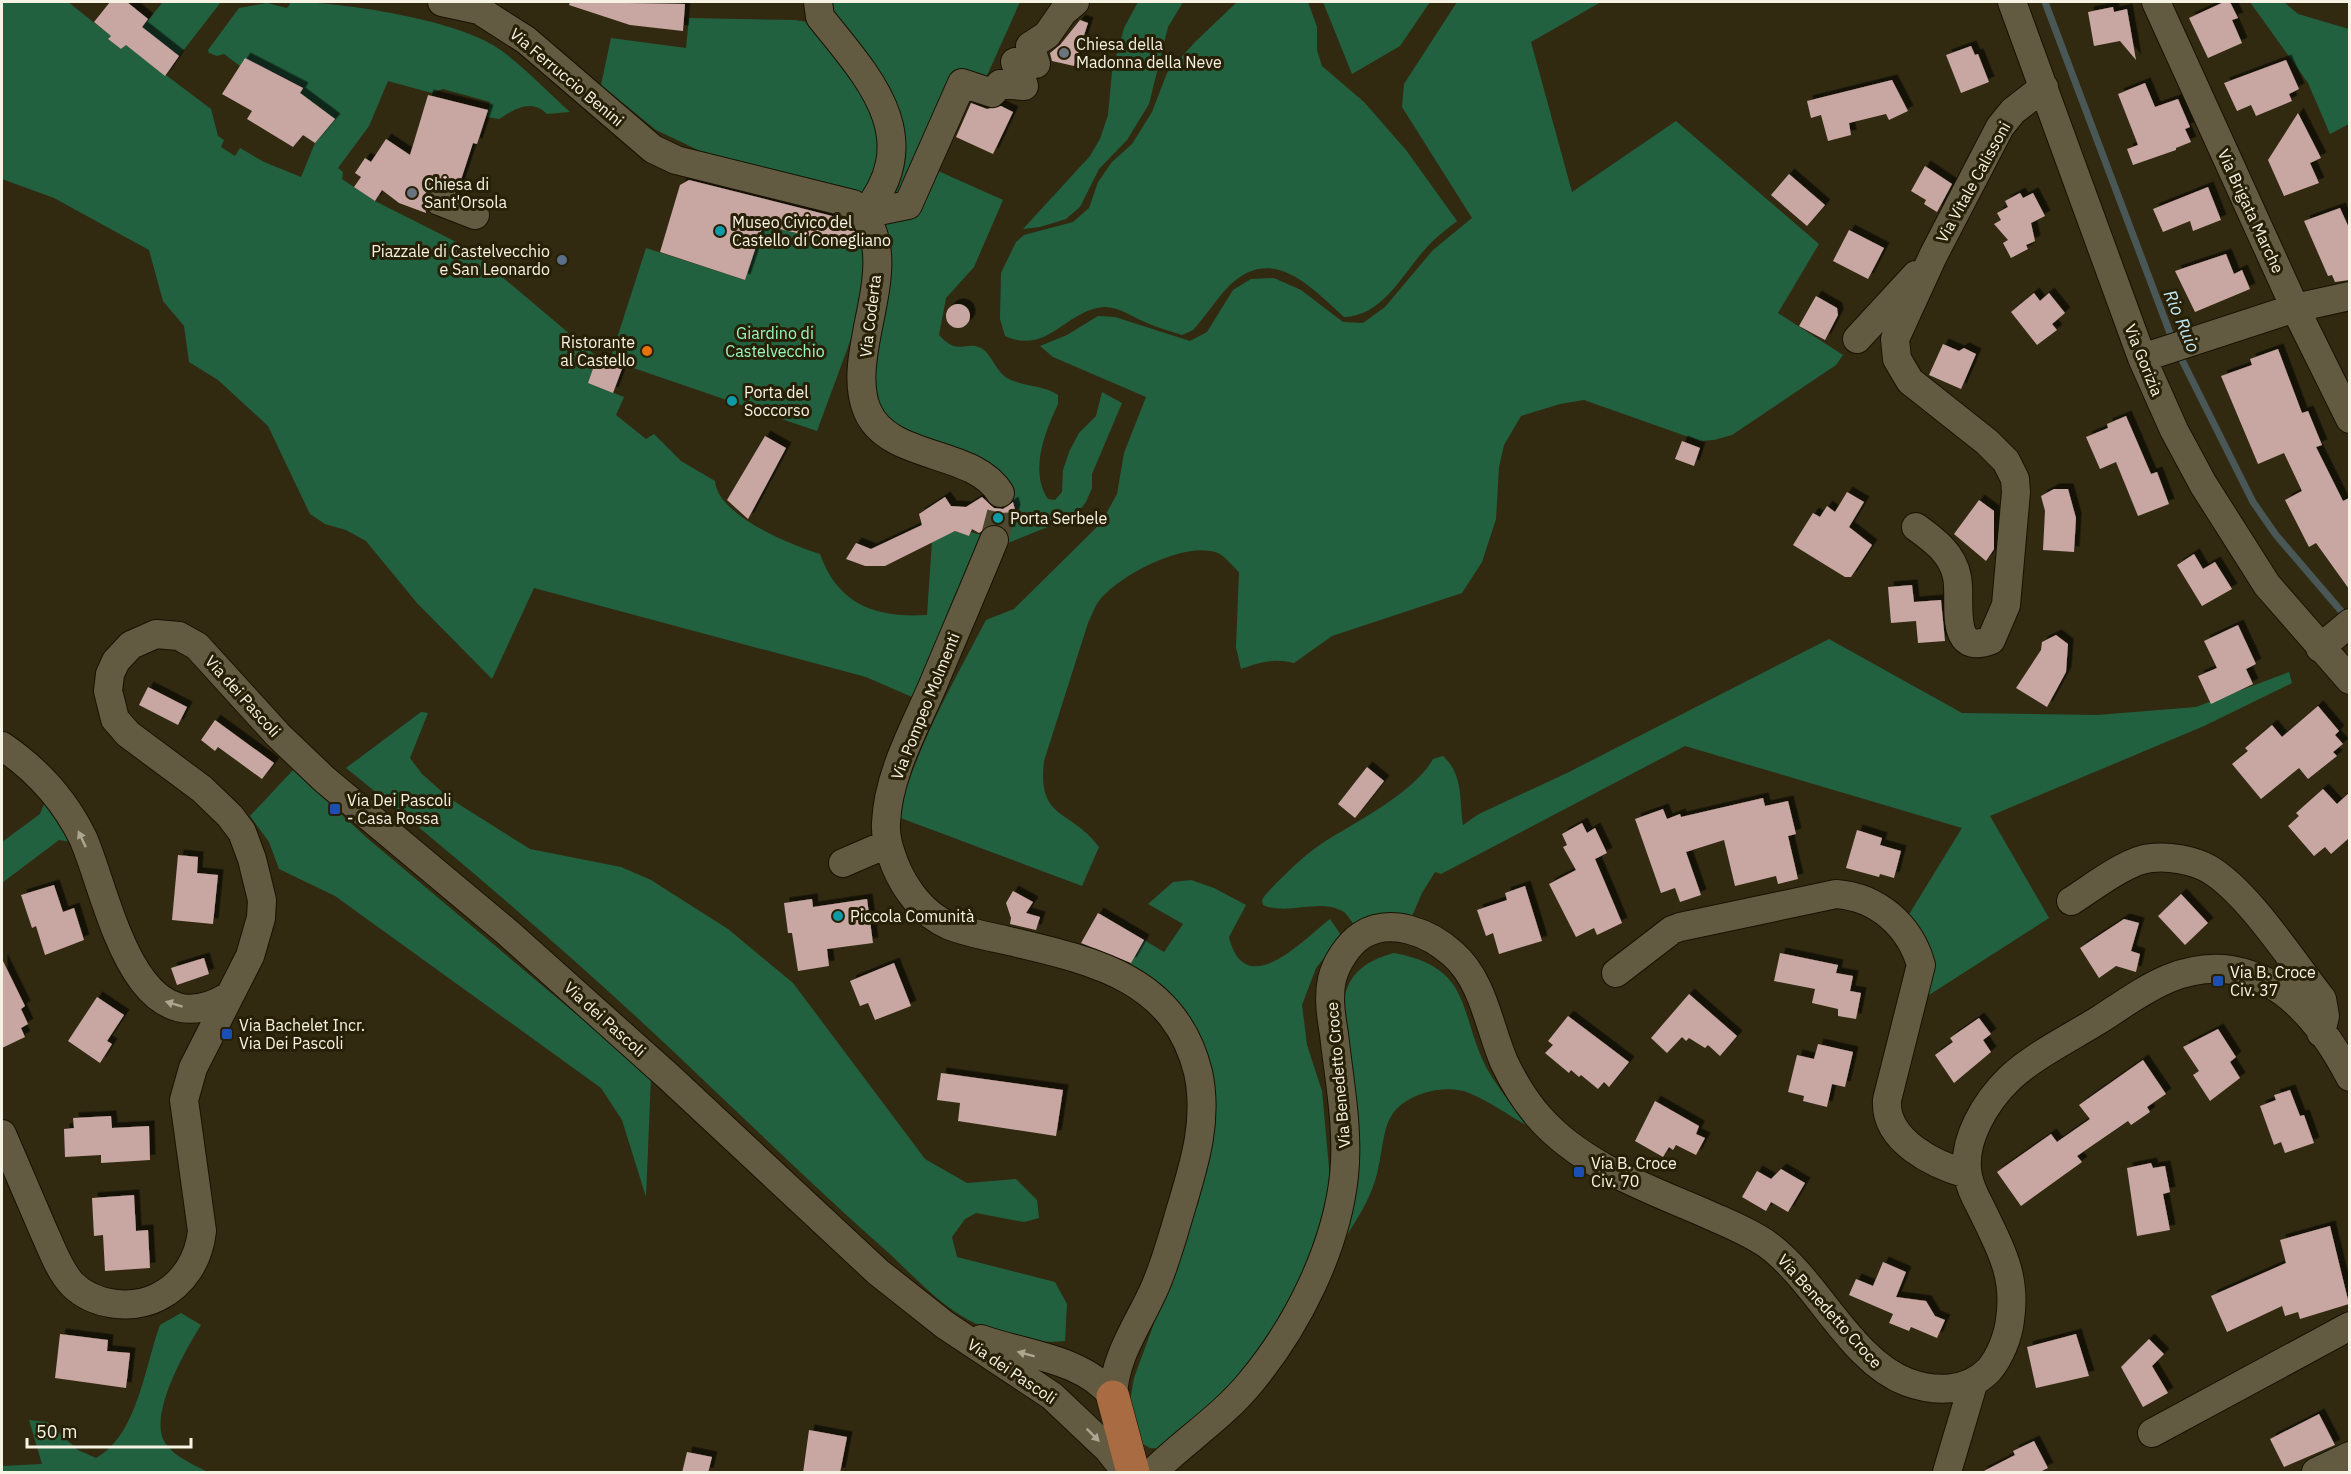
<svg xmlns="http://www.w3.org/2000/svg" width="2351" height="1474" font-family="'IBM Plex Sans',sans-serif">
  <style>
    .green { fill: #226140 }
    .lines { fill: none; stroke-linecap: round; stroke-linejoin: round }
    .stream { stroke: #4a5757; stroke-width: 7 }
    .building { fill: #c8a6a1; filter: url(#shadow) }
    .minor-tunnel { stroke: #4f4831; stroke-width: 28; stroke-dasharray: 28 14; stroke-linecap: butt }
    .minor-casing { stroke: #191200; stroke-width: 30 }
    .major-casing { stroke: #191200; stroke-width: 34 }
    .minor { stroke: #635b41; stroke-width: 28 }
    .major { stroke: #a86b42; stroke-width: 33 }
    .oneway { fill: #ada792 }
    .worship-dot { fill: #6b7280; stroke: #272007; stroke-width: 2 }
    .culture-dot { fill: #0f9aa8; stroke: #272007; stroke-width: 2 }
    .service-dot { fill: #5c6f8a; stroke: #272007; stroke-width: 2 }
    .food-dot { fill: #e8710a; stroke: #272007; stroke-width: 2 }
    .transit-dot { fill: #1a4fb4; stroke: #272007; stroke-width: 2 }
    .labels { text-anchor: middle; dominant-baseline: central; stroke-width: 6; stroke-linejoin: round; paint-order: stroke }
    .poi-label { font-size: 16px; fill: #f7f3e4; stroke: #272007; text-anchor: start }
    .street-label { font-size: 16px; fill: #f7f3e4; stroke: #272007 }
    .park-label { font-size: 16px; fill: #9af7c1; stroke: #272007 }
    .water-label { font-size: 18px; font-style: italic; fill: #c1eaf8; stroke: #272007 }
  </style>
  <defs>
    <filter id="shadow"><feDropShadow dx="5.5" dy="-5.5" stdDeviation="0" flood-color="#0009"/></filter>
  </defs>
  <rect width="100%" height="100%" fill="#312a11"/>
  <path class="green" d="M2,2H68L111,36L108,39L121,49L126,45L211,109L218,136L224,140L221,147L235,156L240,148L264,162L301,177L315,143L335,119L300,93L303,87L245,58L240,66L224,54L217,56L209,53L208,50L239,8L267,3L287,8L291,2C342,2 462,20 502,51C526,69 548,92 570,112L547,114C531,98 515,109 499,119L487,117L490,102L443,89L432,93L388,81L369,126L338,168L343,172L342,179L375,201L468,248L597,357L588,383L624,397L616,415L646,439L654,434L681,461L715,481C717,515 791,545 820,554C838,605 876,618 927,615L932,541L955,531L969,536L971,532L985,536L912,697L866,677L534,588L492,679L417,603L366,541L346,530L325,524L310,514L268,426L218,380L189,362L184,326L163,301L149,250L54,198L2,179Z
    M163,2H221L179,56L142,27Z
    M830,2H1020L985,80L963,79L903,198L885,201L900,154L837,24Z
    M1138,2H1183L1168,27L1149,104L1127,140L1099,169L1080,207L1066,219L1040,227L1023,229L1090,156L1100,139L1108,115L1112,72L1124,28Z
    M1237,2H1308L1317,27V50L1322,66L1364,102L1406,150L1457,221C1447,229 1436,237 1428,246C1403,272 1384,316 1344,317C1310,286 1271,243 1228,287C1215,301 1205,317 1193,330L1182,335C1171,331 1158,328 1147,323C1133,317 1118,306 1103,307C1065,311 1048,355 1005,336L1000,319L1001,273L1016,242L1024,235L1073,222L1089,208L1098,182L1112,162L1132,144L1152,112L1167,73L1195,42Z
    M1323,2H1430L1400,46L1352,74Z
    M1457,2H1601L1531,42L1572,192L1676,121L1819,244L1778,313L1843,355L1836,365L1732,435L1714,440L1700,441L1584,400L1560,404L1521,416L1504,445L1499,467L1496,519L1482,562L1462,593L1332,636L1294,663C1274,658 1260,662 1241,669L1236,647L1239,572C1233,567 1225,556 1218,553C1186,540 1117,576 1098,602C1094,608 1091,617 1088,623L1044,761C1037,821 1070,808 1099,847L1082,886L898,817C916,747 953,683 986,620L1014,609L1101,523L1117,494L1124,453L1146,397L1053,357L1040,346L1067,335L1098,316L1115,317L1190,341L1207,332L1233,290L1251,279L1274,278L1301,290L1343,322L1363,323L1385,307L1433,250L1472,218L1402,107L1404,84Z
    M2250,2H2284L2298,14L2349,29V124L2330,134L2308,83Z
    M689,18L795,20L813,23L871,102L883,151L869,197L717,159L656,130L601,85L611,38L686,48Z
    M936,170L1003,200L974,267L946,298L939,335C959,357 965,340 981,348C992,354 996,373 1009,379C1024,387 1044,385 1058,395V404C1045,432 1029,471 1048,499L1055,500L1062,492L1063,470L1069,452L1079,433L1096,416L1102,392L1122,403L1092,474V488L1086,502L1075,516L1003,545L1015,510L1012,491L884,421L869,392L877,222Z
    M763,225L866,250L855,328L817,431L610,360L646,248L745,280Z
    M1829,639L1962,713L2097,715L2196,707L2289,672L2292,683L2204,726L1990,816L2049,918L1929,995L1932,972L1908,916L1962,828L1685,746L1441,874L1435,872L1422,893L1409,923L1361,936C1356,929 1350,917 1344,912C1320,897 1288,916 1263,905L1262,900L1266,894C1284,875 1302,857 1324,842C1356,822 1415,792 1433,759L1443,756C1464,775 1459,801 1463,825L1479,814L1567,773Z
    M421,712L428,713L410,758L422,774L449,798L530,849L621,867L651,880L728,929L793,983L925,1159L967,1183L1016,1179L1037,1200L1039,1218L1024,1222L976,1213L965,1219L952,1237L957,1257L1055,1282L1067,1304L1065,1341C1028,1345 984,1332 954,1311C931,1295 911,1274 891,1255C831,1202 774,1147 716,1092C598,978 474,871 346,768Z
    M293,770L367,838L651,1077L646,1197L622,1120L601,1088L335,896L279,869L269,842L250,816Z
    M46,799L71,842L59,840L2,883V842L40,814Z
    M1191,880L1214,888L1246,905L1229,937C1245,1003 1303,940 1330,919L1345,941L1328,953L1316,968L1302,1005L1307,1045L1322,1091L1329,1168V1188L1311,1262L1247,1376L1164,1449L1150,1448L1139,1442L1130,1401L1134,1378L1175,1266L1214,1112L1128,968L1144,940L1164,952L1183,924L1148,904L1173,882Z
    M1394,953C1473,968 1458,1011 1486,1067C1497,1087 1513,1106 1526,1125C1508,1115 1489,1101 1469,1093C1456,1087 1437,1089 1424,1093C1379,1108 1387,1135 1377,1174C1371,1198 1357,1219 1344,1240L1342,1008C1347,975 1362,962 1394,953Z
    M181,1313L201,1325C186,1349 146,1418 166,1444C175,1457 194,1465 208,1472H2V1466L42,1464L29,1420L47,1422L78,1450L96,1458C137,1436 145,1366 160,1325Z"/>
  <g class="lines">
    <path class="stream" d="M2045,2L2173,341
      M2179,354L2253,502L2276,535L2348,619"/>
  </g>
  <path class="building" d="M110,2H127L148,19L142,27L179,56L165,76L126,45L121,49L108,39L111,36L94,22Z
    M570,2L685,4L683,31L630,25L569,5Z
    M2224,2H2230L2238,18L2232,20L2242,43L2208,58L2189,18Z
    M2113,7L2114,12L2127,9L2136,60L2120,41L2094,46L2088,12Z
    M1080,20L1088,23L1074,66L1052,61L1050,53L1060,45Z
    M1971,46L1975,55L1978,54L1989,82L1961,93L1946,55Z
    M245,58L303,88L300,93L335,119L315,143L303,135L293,147L247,119L252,111L222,94Z
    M2286,60L2299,89L2289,94L2292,101L2256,116L2251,105L2237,111L2224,83Z
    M1892,80L1908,111L1889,120L1886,114L1849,123L1851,135L1828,141L1821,115L1811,118L1807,101Z
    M2145,83L2155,107L2178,99L2190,127L2185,129L2191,142L2176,148V150L2133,165L2127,149L2138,145L2118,94Z
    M428,95L488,110L477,144L473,143L458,189L437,181L423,196L426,213L399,203L382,190L375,201L354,187L361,177L355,173L365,158L371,162L386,139L410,155Z
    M971,103L987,109L1001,106L1013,112L993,154L956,137Z
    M2298,113L2321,158L2310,163L2319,183L2284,196L2268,160Z
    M1925,166L1952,184L1937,212L1924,204L1926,200L1911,191Z
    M1789,174L1825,205L1807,226L1771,195Z
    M689,180L844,219L855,232L859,248L763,225L745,280L660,252L680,185Z
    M2208,187L2221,220L2193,231L2190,221L2163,232L2153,209Z
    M2020,193L2023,198L2033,193L2045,216L2031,223L2035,241L2026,245L2028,249L2011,258L2003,243L2008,240L1994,224L2001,220L1997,213L2008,207L2005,201Z
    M2340,208L2349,228V280L2335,282L2332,275L2328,276L2304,221Z
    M1849,230L1884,248L1868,279L1833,261Z
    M2226,254L2234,274L2242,270L2250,289L2195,312L2175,271Z
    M2034,293L2040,301L2049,293L2065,313L2052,324L2057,330L2037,345L2011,312Z
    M1816,296L1837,308L1838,315L1825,340L1799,326Z
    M946 316a12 12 0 1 1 24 0a12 12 0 1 1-24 0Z
    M1943,344L1959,351L1964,348L1976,354L1961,389L1929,375Z
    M2278,349L2302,413L2308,411L2322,445L2316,447L2343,501L2349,498V589L2316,543L2309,547L2285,500L2302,491L2284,453L2258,464L2221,376L2252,365L2250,359Z
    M597,357L623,366L613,393L588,383Z
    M2126,416L2151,474L2157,472L2169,504L2138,516L2116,462L2100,469L2086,437L2108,428L2107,424Z
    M765,436L786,448L748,519L727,500Z
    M1682,441L1700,448L1694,466L1675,459Z
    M2054,489H2068L2076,518L2074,552L2043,550L2045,511L2041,496Z
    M1847,492L1864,502L1849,527L1872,545L1851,577H1845L1793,545L1813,513L1820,517L1827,506L1835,512Z
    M945,497L951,506L966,507L982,497L994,508L1003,509L1013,502L1015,510L1008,533L1001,525L992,524L979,533L972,529L969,536L955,531L885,566H865L846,559L856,543L871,549L922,525L919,514Z
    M1979,500L1994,511V549L1986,561L1954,534Z
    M2194,554L2203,569L2215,562L2232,589L2202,606L2177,565Z
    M1912,585L1914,602L1941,600L1945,641L1918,643L1916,621L1891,623L1888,587Z
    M2238,625L2256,664L2246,669L2253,684L2211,704L2198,676L2217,668L2204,641Z
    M2056,635L2068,644L2066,672L2047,707L2016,688L2041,650L2042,642Z
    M148,687L187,707L178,725L139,705Z
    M2318,706L2339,731L2335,735L2343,744L2333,752L2337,756L2308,779L2299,768L2261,799L2232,764L2248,751L2245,748L2272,725L2282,737Z
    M215,720L274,763L262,779L218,747L215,751L201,740Z
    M1367,767L1384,781L1355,818L1338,804Z
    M2323,789L2337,804L2349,793V838L2331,854L2325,847L2314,856L2288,826L2299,816L2296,813Z
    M1763,798L1765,806L1788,801L1796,834L1788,836L1798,879L1778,884L1776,876L1735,886L1724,840L1686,852L1701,895L1680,902L1675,888L1661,893L1635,819L1663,809L1667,819L1680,814L1681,817Z
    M1582,823L1587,833L1595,828L1607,853L1595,859L1622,923L1597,935L1594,928L1576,937L1549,884L1576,870L1563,847L1567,845L1562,834Z
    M1857,830L1882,838L1880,845L1901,851L1894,878L1880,874L1879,877L1846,868Z
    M178,855L198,857L197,873L218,875L213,924L172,920Z
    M54,885L63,912L74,908L84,940L45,955L36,926L32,928L21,895Z
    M1525,886L1542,941L1499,954L1493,933L1486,936L1477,910L1507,900L1505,893Z
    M1013,891L1033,902L1026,913L1040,917L1036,930L1010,924L1011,918L1006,903Z
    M2181,894L2208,923L2185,945L2158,916Z
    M812,899L813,907L867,899L873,943L827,949L829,966L798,971L792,933H788L784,903Z
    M1098,913L1144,940L1131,963L1081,943Z
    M2124,919L2139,923L2131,951L2140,954L2136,972L2116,966L2099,978L2080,948Z
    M1780,953L1838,965L1836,973L1853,976L1850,991L1861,993L1856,1019L1838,1016V1009L1812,1003L1815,989L1774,981Z
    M204,958L209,974L177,985L171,968Z
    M2,959L25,1006L21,1009L28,1024L21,1028L25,1037L2,1048Z
    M894,963L911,1006L875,1020L868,1003L860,1006L850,981Z
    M1689,994L1737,1036L1720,1056L1708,1045L1705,1048L1689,1038L1686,1041L1682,1037L1667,1053L1651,1038Z
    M97,997L124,1015L107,1041L112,1044L100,1063L68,1041Z
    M1568,1016L1629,1062L1609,1087L1604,1082L1598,1089L1581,1075L1579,1077L1571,1070L1569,1073L1545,1053L1553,1045L1548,1041Z
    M1979,1018L1991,1034L1983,1040L1991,1052L1954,1083L1935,1055L1953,1042L1950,1038Z
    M2218,1029L2236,1057L2230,1062L2240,1078L2210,1101L2193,1075L2199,1071L2183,1047Z
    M1818,1044L1853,1052L1845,1087L1832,1084L1827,1107L1803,1101L1804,1096L1788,1092L1797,1055L1814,1059Z
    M2143,1060L2166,1094L2147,1107L2150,1112L2131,1125L2128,1121L2077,1156L2082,1162L2021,1206L1997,1172L2051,1134L2057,1142L2090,1119L2079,1105Z
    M941,1073L1063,1090L1056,1136L958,1121L960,1103L937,1100Z
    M2290,1090L2300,1116L2304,1115L2314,1143L2285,1153L2281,1142L2274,1145L2260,1106L2276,1100L2274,1095Z
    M1655,1101L1699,1126L1696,1134L1705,1138L1696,1155L1676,1145L1673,1150L1669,1147L1663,1157L1635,1141Z
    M111,1116L112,1128L149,1126L150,1160L101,1163V1155L65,1157L64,1129L74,1128L73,1118Z
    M2151,1163L2153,1168L2165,1166L2170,1192L2163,1194L2170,1230L2137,1236L2127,1168Z
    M1781,1169L1805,1183L1788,1212L1771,1202L1766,1211L1742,1197L1757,1171L1771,1179Z
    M134,1195L136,1231L148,1230L150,1268L105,1271L103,1235L94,1236L92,1198Z
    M2330,1226L2349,1304L2300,1319L2298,1312L2285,1316L2282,1306L2227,1332L2211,1296L2286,1263L2280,1240Z
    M1883,1262L1906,1272L1896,1297L1926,1301L1935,1316L1945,1320L1937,1338L1911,1327L1909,1331L1889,1323L1893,1314L1849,1295L1856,1279L1873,1286Z
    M60,1334L108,1340L107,1351L130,1353L126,1388L55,1378Z
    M2076,1334L2089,1376L2036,1388L2027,1347Z
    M2149,1339L2164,1354L2152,1366L2168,1393L2143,1407L2121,1367Z
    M2319,1414L2335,1445L2284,1467L2270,1439Z
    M809,1430L847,1437L840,1473H803Z
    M2034,1441L2048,1468L2038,1473H1980L2015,1455L2013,1451Z
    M687,1452L712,1457L708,1473H682Z"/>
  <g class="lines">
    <path class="minor-tunnel" d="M994,540L1001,513L1000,493"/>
    <g class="minor-casing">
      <path id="minor" d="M442,2L479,10L526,40L653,149L676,160L853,204C912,254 842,350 867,410C888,461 974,449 1000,493
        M818,2L820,17C869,78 927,138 864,214
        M2012,2L2142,358L2174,430L2203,484L2267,585L2350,680
        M2156,2L2295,308L2350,419
        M439,201L475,215
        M864,214L908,205L962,83L992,93L1000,84L1024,86L1015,62L1036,64L1030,46L1047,35L1063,12L1075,2
        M1857,339L1916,275
        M2142,358L2295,308L2350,296
        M1916,527C1934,540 1953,554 1957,577C1962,599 1947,658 1991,640L2006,605L2016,492L2015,479L2006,461L1987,442L1910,381L1897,359L1895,339L1933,256L2000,127L2013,111L2044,87
        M994,540C974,589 953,637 933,685C914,729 888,775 886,823C885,839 890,851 895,865C905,889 923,914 948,925C965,932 986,936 1005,940C1088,960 1174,975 1198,1072C1209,1122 1193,1168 1179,1215C1172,1239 1165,1264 1155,1287C1139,1324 1114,1356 1113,1397
        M2320,648L2350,623
        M2,746C36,769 65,801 83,838C108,894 134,1055 229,996
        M843,863L887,844
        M2071,901C2092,888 2127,860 2151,858C2169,856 2193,860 2209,869C2248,892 2292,961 2322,999L2325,1016L2321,1033
        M1616,973L1672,930L1680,927L1836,894C1878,897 1910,926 1921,965L1887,1100C1884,1141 1935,1165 1967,1174
        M2,1134C16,1167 30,1199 44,1232C52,1249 59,1270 72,1284C94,1306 132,1310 158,1297C184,1284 199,1259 202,1231L184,1100L193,1068L250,956L261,918L262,900L252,859L242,832L230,816L202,789L128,734L115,719L108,691L110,674L116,661L131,645L156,634L179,636L197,646L278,735L324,779L507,932L669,1077L878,1272L945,1325L1052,1396L1108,1449L1126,1472
        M981,1339C1025,1355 1083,1358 1113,1397
        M2152,1433L2350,1326
        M1153,1472C1183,1442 1222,1417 1250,1383C1297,1327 1336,1249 1344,1176C1349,1130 1339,1080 1334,1034C1331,1016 1328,997 1332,979C1336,963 1348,944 1362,935C1391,917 1430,933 1453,954C1483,980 1489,1027 1504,1062C1513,1081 1526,1102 1539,1117C1583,1167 1650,1189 1709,1215C1729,1224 1750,1232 1768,1245C1817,1281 1851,1361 1907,1382C1934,1392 1967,1393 1989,1370C2000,1357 2008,1337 2010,1320C2017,1274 1999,1246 1980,1206C1975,1197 1970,1186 1968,1176C1961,1141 1986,1101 2010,1078C2036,1054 2072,1037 2102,1018C2142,992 2180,962 2232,970C2288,979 2325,1029 2350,1077
        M1947,1472L1974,1381
        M2316,1472L2350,1456"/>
    </g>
    <g class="major-casing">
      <path id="major" d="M1113,1397L1133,1472"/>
    </g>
    <use href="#minor" class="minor"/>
    <use href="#major" class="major"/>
  </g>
  <defs><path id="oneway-solid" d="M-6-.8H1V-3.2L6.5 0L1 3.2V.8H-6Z" transform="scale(1.5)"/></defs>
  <g class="oneway">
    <use href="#oneway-solid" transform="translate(82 839) rotate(-115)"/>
    <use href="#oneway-solid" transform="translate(174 1004) rotate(-163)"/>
    <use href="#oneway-solid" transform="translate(1026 1354) rotate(-165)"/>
    <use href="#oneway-solid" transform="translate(1093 1435) rotate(45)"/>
  </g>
  <g class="worship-dot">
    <circle cx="1064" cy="53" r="6"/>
    <circle cx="412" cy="193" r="6"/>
  </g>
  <g class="culture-dot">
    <circle cx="720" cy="231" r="6"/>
    <circle cx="732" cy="401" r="6"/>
    <circle cx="998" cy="518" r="6"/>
    <circle cx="838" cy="916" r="6"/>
  </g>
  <circle class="service-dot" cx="562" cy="260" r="6"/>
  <circle class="food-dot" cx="647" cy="351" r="6"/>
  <g class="transit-dot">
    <rect x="329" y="803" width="12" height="12" rx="3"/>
    <rect x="2212" y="975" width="12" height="12" rx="3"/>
    <rect x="221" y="1028" width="12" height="12" rx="3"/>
    <rect x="1573" y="1166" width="12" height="12" rx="3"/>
  </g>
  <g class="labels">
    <g class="poi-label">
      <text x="1076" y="44">Chiesa della<tspan x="1076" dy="18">Madonna della Neve</tspan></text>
      <text x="424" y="184">Chiesa di<tspan x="424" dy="18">Sant'Orsola</tspan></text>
      <text x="732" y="222">Museo Civico del<tspan x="732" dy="18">Castello di Conegliano</tspan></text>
      <text x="550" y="251" text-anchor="end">Piazzale di Castelvecchio<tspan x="550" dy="18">e San Leonardo</tspan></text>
      <text x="635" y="342" text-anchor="end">Ristorante<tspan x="635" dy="18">al Castello</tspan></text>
      <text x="744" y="392">Porta del<tspan x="744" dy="18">Soccorso</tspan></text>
      <text x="1010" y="518">Porta Serbele</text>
      <text x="347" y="800">Via Dei Pascoli<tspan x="347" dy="18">- Casa Rossa</tspan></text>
      <text x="850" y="916">Piccola Comunità</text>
      <text x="2230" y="972">Via B. Croce<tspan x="2230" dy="18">Civ. 37</tspan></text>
      <text x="239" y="1025">Via Bachelet Incr.<tspan x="239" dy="18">Via Dei Pascoli</tspan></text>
      <text x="1591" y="1163">Via B. Croce<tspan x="1591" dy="18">Civ. 70</tspan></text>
    </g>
    <g class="street-label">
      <text transform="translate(567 77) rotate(40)">Via Ferruccio Benini</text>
      <text transform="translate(1973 182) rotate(-61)">Via Vitale Calissoni</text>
      <text transform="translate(2251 211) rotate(65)">Via Brigata Marche</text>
      <text transform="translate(870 316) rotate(-83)">Via Coderta</text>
      <text transform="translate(2144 360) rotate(68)">Via Gorizia</text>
      <text transform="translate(243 696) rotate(48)">Via dei Pascoli</text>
      <text transform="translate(925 706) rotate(-68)">Via Pompeo Molmenti</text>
      <text transform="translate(605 1019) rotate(42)">Via dei Pascoli</text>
      <text transform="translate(1338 1075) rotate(-95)">Via Benedetto Croce</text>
      <text transform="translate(1830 1311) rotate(48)">Via Benedetto Croce</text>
      <text transform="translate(1012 1371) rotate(34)">Via dei Pascoli</text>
    </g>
    <g class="park-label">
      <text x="775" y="333">Giardino di<tspan x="775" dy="18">Castelvecchio</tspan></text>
    </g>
    <g class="water-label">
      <text transform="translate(2182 321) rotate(67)">Rio Ruio</text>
    </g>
  </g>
  <rect width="2351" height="1474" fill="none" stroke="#f7f3e4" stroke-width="6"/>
  <path d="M27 1438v9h164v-9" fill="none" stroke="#f7f3e4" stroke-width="3"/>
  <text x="36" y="1438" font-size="18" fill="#f7f3e4" stroke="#272007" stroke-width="4.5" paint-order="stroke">50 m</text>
</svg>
